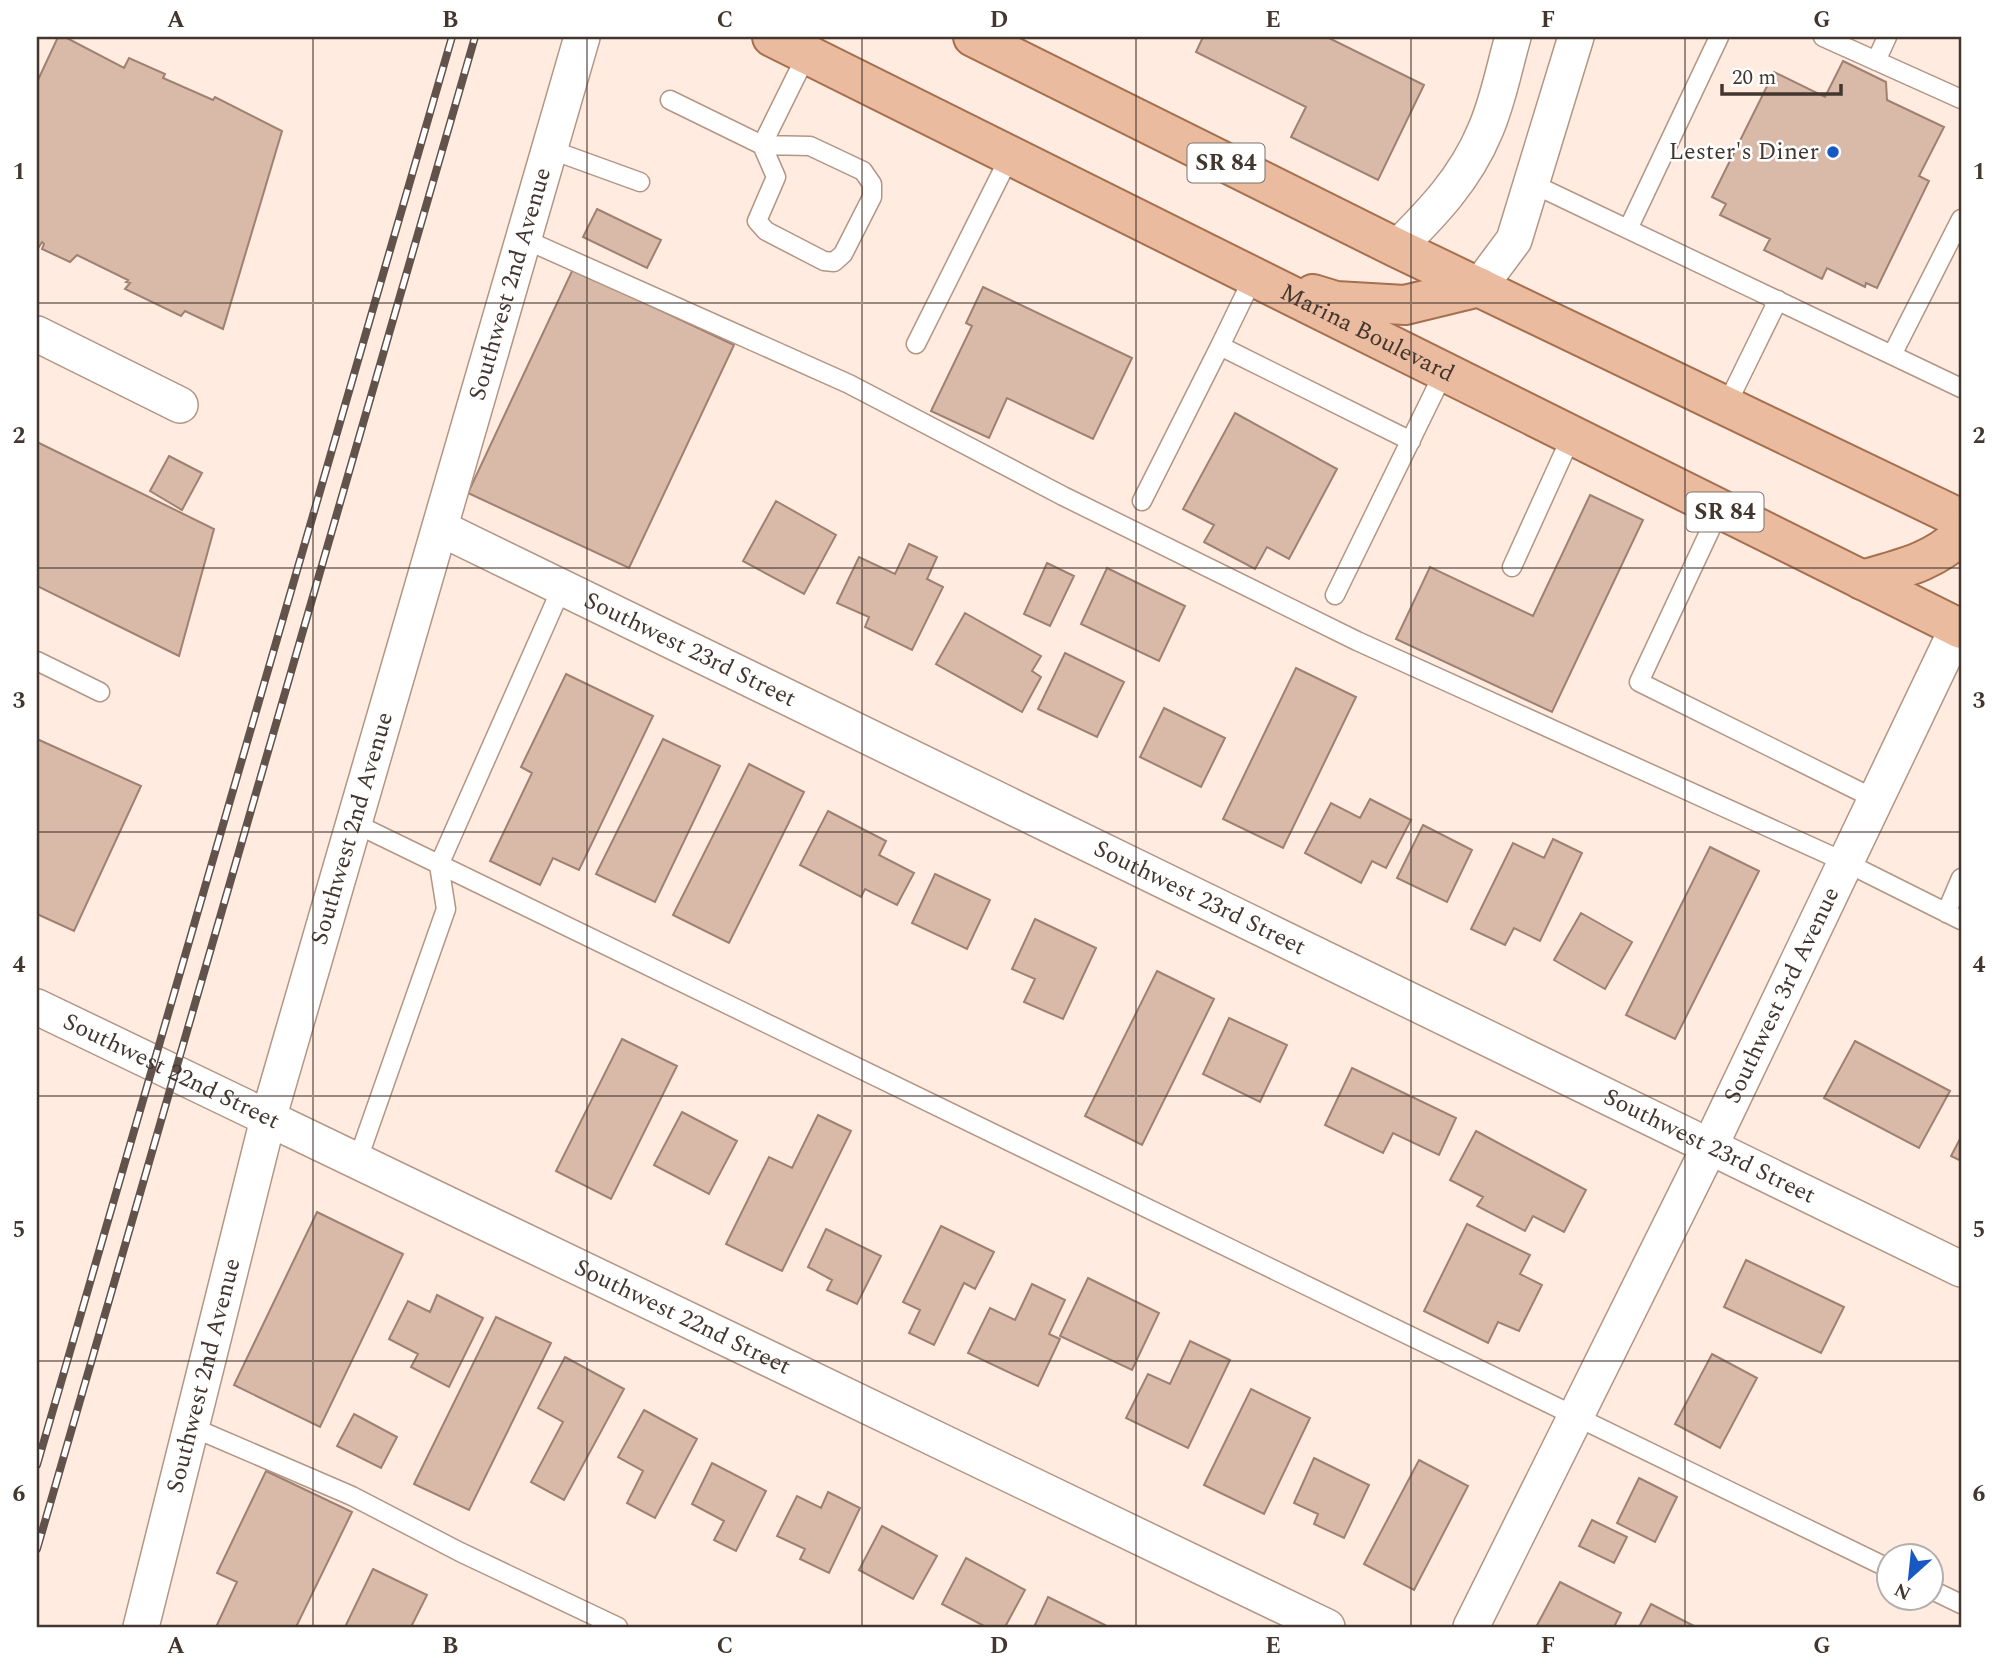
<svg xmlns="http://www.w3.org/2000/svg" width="1998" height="1664" font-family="Spectral,serif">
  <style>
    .building { fill: #d9b9a7; stroke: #9f8171; stroke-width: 2 }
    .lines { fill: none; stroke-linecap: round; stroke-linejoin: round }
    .lane-casing { stroke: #b39584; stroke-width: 21 }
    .street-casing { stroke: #b39584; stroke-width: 38 }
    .primary-casing { stroke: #a66f4e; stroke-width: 42 }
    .lane { stroke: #fff; stroke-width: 18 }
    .street { stroke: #fff; stroke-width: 35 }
    .primary { stroke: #eabb9f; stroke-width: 38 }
    .rail-casing { stroke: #61534b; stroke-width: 8 }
    .rail { stroke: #fff; stroke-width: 5; stroke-dasharray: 16; stroke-linecap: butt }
    .grid { fill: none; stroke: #43362f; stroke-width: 2; stroke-opacity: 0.55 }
    .poi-dot { fill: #1758c3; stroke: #fff; stroke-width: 2.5 }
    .labels { text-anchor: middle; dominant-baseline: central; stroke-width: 5; stroke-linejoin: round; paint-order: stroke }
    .shield { fill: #fff; stroke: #7b726d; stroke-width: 2 }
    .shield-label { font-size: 23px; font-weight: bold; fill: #43362f }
    .poi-label { font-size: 24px; fill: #43362f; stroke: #fff; text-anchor: end }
    .street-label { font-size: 24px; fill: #43362f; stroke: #fff }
    .neatline { fill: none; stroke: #43362f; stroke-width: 2.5 }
    .grid-label { font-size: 23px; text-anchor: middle; font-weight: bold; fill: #43362f }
  </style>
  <rect width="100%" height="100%" fill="#ffebe0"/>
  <path class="building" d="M58,37H65L124,68L129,58L165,74L163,78L213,100L215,97L282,131L223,329L185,311L181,316L125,289L130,283L126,282L128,280L77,255L70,262L42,249L44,244L42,242L37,250V82Z
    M1203,37H1327L1424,85L1378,180L1291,137L1306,107L1196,52Z
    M1843,61L1886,82L1887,100L1944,127L1919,176L1929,181L1877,288L1866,283L1865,287L1827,268L1822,279L1764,250L1770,239L1720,215L1726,204L1712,197L1774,72L1825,97Z
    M597,209L661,240L647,268L583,237Z
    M573,269L734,345L629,568L468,493Z
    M983,287L1132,358L1093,439L1007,398L989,438L931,411L972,326L966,323Z
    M1235,413L1337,469L1289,559L1267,547L1255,569L1204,542L1214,525L1183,509Z
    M37,442L214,529L179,656L37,586Z
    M169,456L202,473L182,510L150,491Z
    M1590,495L1643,520L1552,712L1396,639L1430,567L1533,616Z
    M776,501L836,535L804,594L743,561Z
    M909,544L937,557L927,579L943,587L912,650L865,627L869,617L837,603L859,557L895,574Z
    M1047,563L1074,576L1050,626L1024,614Z
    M1107,568L1185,606L1159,661L1081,624Z
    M965,613L1041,656L1032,671L1041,677L1022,712L936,664Z
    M1065,653L1124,682L1097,737L1038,709Z
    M1296,668L1356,697L1283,848L1223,819Z
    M566,674L653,716L579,870L553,858L540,885L490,861L532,773L521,767Z
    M1164,708L1225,738L1201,787L1140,757Z
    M37,739L141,786L74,931L37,914Z
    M663,739L720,766L655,902L596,874Z
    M749,764L804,792L729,943L673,915Z
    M1370,799L1411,820L1386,868L1372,861L1361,883L1305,853L1331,803L1360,818Z
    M828,811L886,841L879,855L914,873L897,905L865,889L861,897L800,865Z
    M1423,825L1472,850L1447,902L1397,878Z
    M1553,839L1582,853L1540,941L1514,928L1505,945L1471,929L1513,843L1544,858Z
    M1710,847L1759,871L1675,1039L1626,1015Z
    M935,874L990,900L967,949L912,923Z
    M1581,913L1632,942L1605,989L1554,960Z
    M1035,919L1096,948L1063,1019L1024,1002L1035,979L1012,969Z
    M1157,971L1214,999L1142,1145L1085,1116Z
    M1229,1018L1287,1045L1260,1102L1203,1074Z
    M622,1039L677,1066L611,1199L556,1171Z
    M1855,1041L1950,1091L1919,1148L1824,1098Z
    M1352,1068L1456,1118L1439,1155L1393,1133L1383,1153L1325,1125Z
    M682,1112L737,1141L709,1194L654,1165Z
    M818,1115L851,1131L782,1271L726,1244L769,1157L792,1168Z
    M1476,1131L1586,1190L1564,1232L1533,1216L1525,1231L1477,1206L1483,1197L1450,1180Z
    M1961,1137V1161L1951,1156Z
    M317,1212L403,1254L320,1427L234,1385Z
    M1467,1224L1530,1255L1520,1274L1542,1285L1519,1331L1498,1322L1488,1343L1424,1311Z
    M941,1226L994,1252L975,1289L964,1283L934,1345L909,1333L920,1310L903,1302Z
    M826,1229L881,1256L857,1304L827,1290L832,1280L808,1267Z
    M1746,1260L1844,1307L1821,1353L1724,1307Z
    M1088,1278L1159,1313L1132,1370L1060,1336Z
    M1032,1284L1065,1300L1049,1334L1060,1339L1038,1386L968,1353L990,1308L1015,1320Z
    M437,1295L483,1318L449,1387L411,1367L418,1354L389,1339L408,1301L430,1312Z
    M496,1317L551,1343L469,1510L414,1484Z
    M1190,1341L1230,1360L1188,1448L1126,1418L1148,1374L1170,1384Z
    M1712,1354L1757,1378L1720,1448L1675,1424Z
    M565,1357L624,1389L564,1500L531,1482L563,1422L538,1408Z
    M1251,1389L1310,1418L1264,1514L1204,1485Z
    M644,1410L697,1439L655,1518L627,1503L643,1471L618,1457Z
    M354,1414L397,1437L381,1468L337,1446Z
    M1314,1458L1369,1485L1344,1538L1314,1524L1318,1514L1294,1503Z
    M1419,1460L1468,1486L1414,1590L1364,1564Z
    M712,1463L766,1491L736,1551L714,1540L724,1521L692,1504Z
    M266,1471L352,1512L296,1627H216L237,1582L217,1573Z
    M1639,1478L1677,1497L1655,1542L1617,1523Z
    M828,1492L860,1508L829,1573L800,1559L805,1549L777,1536L797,1496L821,1508Z
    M1592,1520L1627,1537L1614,1563L1579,1546Z
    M882,1526L937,1556L913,1599L859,1570Z
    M966,1558L1025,1590L1005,1627H986L942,1604Z
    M373,1569L427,1595L411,1627H345Z
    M1560,1582L1621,1613L1614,1627H1536Z
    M1048,1597L1105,1625L1104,1627H1034Z
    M1651,1604L1696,1627H1639Z"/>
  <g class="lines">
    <g class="lane-casing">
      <path id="lane" d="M1823,37L1961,99
        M1876,61L1887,37
        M670,100L762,145L807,54
        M762,145L810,146L863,171L872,184V197L843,254L834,262L824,261L766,231L757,221L776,177Z
        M549,149L640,182
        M1531,183L1961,388
        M1628,229L1719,37
        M524,239L849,384L1063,496L1357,641L1845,862L1961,920
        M916,344L1010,156
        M1220,346L1253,278
        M1892,355L1961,219
        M1726,406L1778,300
        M1142,501L1220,346L1411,441
        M1720,509L1639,682L1875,799
        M1512,567L1572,435
        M1335,595L1444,372
        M37,661L100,692
        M354,823L1890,1569
        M1946,913L1961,878
        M357,1162L446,909L439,865L562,587
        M191,1429L208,1434L352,1496L460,1552L618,1627
        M1932,1590L1961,1604"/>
    </g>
    <g class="street-casing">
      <g id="street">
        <path d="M1397,248C1433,212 1465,179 1485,131C1498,102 1504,68 1513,37"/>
        <path d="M1479,287L1514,240L1576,37"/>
        <path d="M37,334L180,405"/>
        <path id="s1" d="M440,528L1961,1269"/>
        <path id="s2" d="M37,1007L1327,1627"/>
        <path id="s3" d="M141,1627L268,1119L582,37"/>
        <path id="s4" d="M1471,1627L1710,1146L1958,627"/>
      </g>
    </g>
    <g class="primary-casing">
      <g id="primary">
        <path id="s5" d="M772,37L1961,629"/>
        <path d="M973,37L1397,248L1961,519"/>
        <path d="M1313,294L1336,301L1405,305L1479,287"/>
        <path d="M1862,580C1899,569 1932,563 1961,535"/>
      </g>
    </g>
    <use href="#lane" class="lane"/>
    <use href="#street" class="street"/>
    <use href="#primary" class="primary"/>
    <g class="rail-casing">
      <path id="rail" d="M37,1465L452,37
        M37,1549L475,37"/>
    </g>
    <use href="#rail" class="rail"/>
  </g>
  <path class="grid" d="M313,37V1627M587,37V1627M862,37V1627M1136,37V1627M1411,37V1627M1685,37V1627M37,303H1961M37,568H1961M37,832H1961M37,1096H1961M37,1361H1961"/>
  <circle class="poi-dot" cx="1833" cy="152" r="7"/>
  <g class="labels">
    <g class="shield">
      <rect x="1187.5" y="143.5" width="77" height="39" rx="5"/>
      <rect x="1686.5" y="492.5" width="77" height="39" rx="5"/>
    </g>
    <g class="shield-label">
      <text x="1226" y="163">SR 84</text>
      <text x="1725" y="512">SR 84</text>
    </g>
    <g class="poi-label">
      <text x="1819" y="152">Lester's Diner</text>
    </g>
    <g class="street-label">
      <text stroke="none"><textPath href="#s3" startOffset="1393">Southwest 2nd Avenue</textPath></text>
      <text stroke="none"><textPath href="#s5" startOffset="665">Marina Boulevard</textPath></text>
      <text stroke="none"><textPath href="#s1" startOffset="278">Southwest 23rd Street</textPath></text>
      <text stroke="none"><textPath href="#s3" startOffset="826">Southwest 2nd Avenue</textPath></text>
      <text stroke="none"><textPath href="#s1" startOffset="845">Southwest 23rd Street</textPath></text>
      <text stroke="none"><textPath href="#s4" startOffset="704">Southwest 3rd Avenue</textPath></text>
      <text stroke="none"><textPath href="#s2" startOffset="149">Southwest 22nd Street</textPath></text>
      <text stroke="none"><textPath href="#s1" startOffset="1412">Southwest 23rd Street</textPath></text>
      <text stroke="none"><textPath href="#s2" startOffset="716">Southwest 22nd Street</textPath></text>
      <text stroke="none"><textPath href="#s3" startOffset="259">Southwest 2nd Avenue</textPath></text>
    </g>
  </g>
  <rect width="1998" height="1664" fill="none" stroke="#ffffff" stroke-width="77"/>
  <g transform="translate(1910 1577) rotate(207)"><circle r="33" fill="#ffffff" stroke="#b4afac" stroke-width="2"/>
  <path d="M0-5L12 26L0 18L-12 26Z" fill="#1758c3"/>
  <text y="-10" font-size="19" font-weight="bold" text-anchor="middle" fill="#43362f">N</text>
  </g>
  <path d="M1722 84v10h119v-10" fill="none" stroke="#43362f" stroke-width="3.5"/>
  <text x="1732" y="84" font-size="21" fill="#43362f" stroke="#ffffff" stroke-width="5" paint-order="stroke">20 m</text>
  <rect x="38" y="38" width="1922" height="1588" class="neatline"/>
  <g class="grid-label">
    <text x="176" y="27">A</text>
    <text x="450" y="27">B</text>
    <text x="725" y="27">C</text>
    <text x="999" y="27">D</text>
    <text x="1273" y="27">E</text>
    <text x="1548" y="27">F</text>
    <text x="1822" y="27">G</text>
    <text x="19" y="179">1</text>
    <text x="1979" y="179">1</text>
    <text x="19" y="443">2</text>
    <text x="1979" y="443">2</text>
    <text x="19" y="708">3</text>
    <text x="1979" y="708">3</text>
    <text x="19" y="972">4</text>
    <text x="1979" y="972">4</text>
    <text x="19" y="1237">5</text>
    <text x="1979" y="1237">5</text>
    <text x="19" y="1501">6</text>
    <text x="1979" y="1501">6</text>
    <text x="176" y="1653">A</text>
    <text x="450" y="1653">B</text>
    <text x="725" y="1653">C</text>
    <text x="999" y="1653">D</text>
    <text x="1273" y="1653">E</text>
    <text x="1548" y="1653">F</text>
    <text x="1822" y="1653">G</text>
  </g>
</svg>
